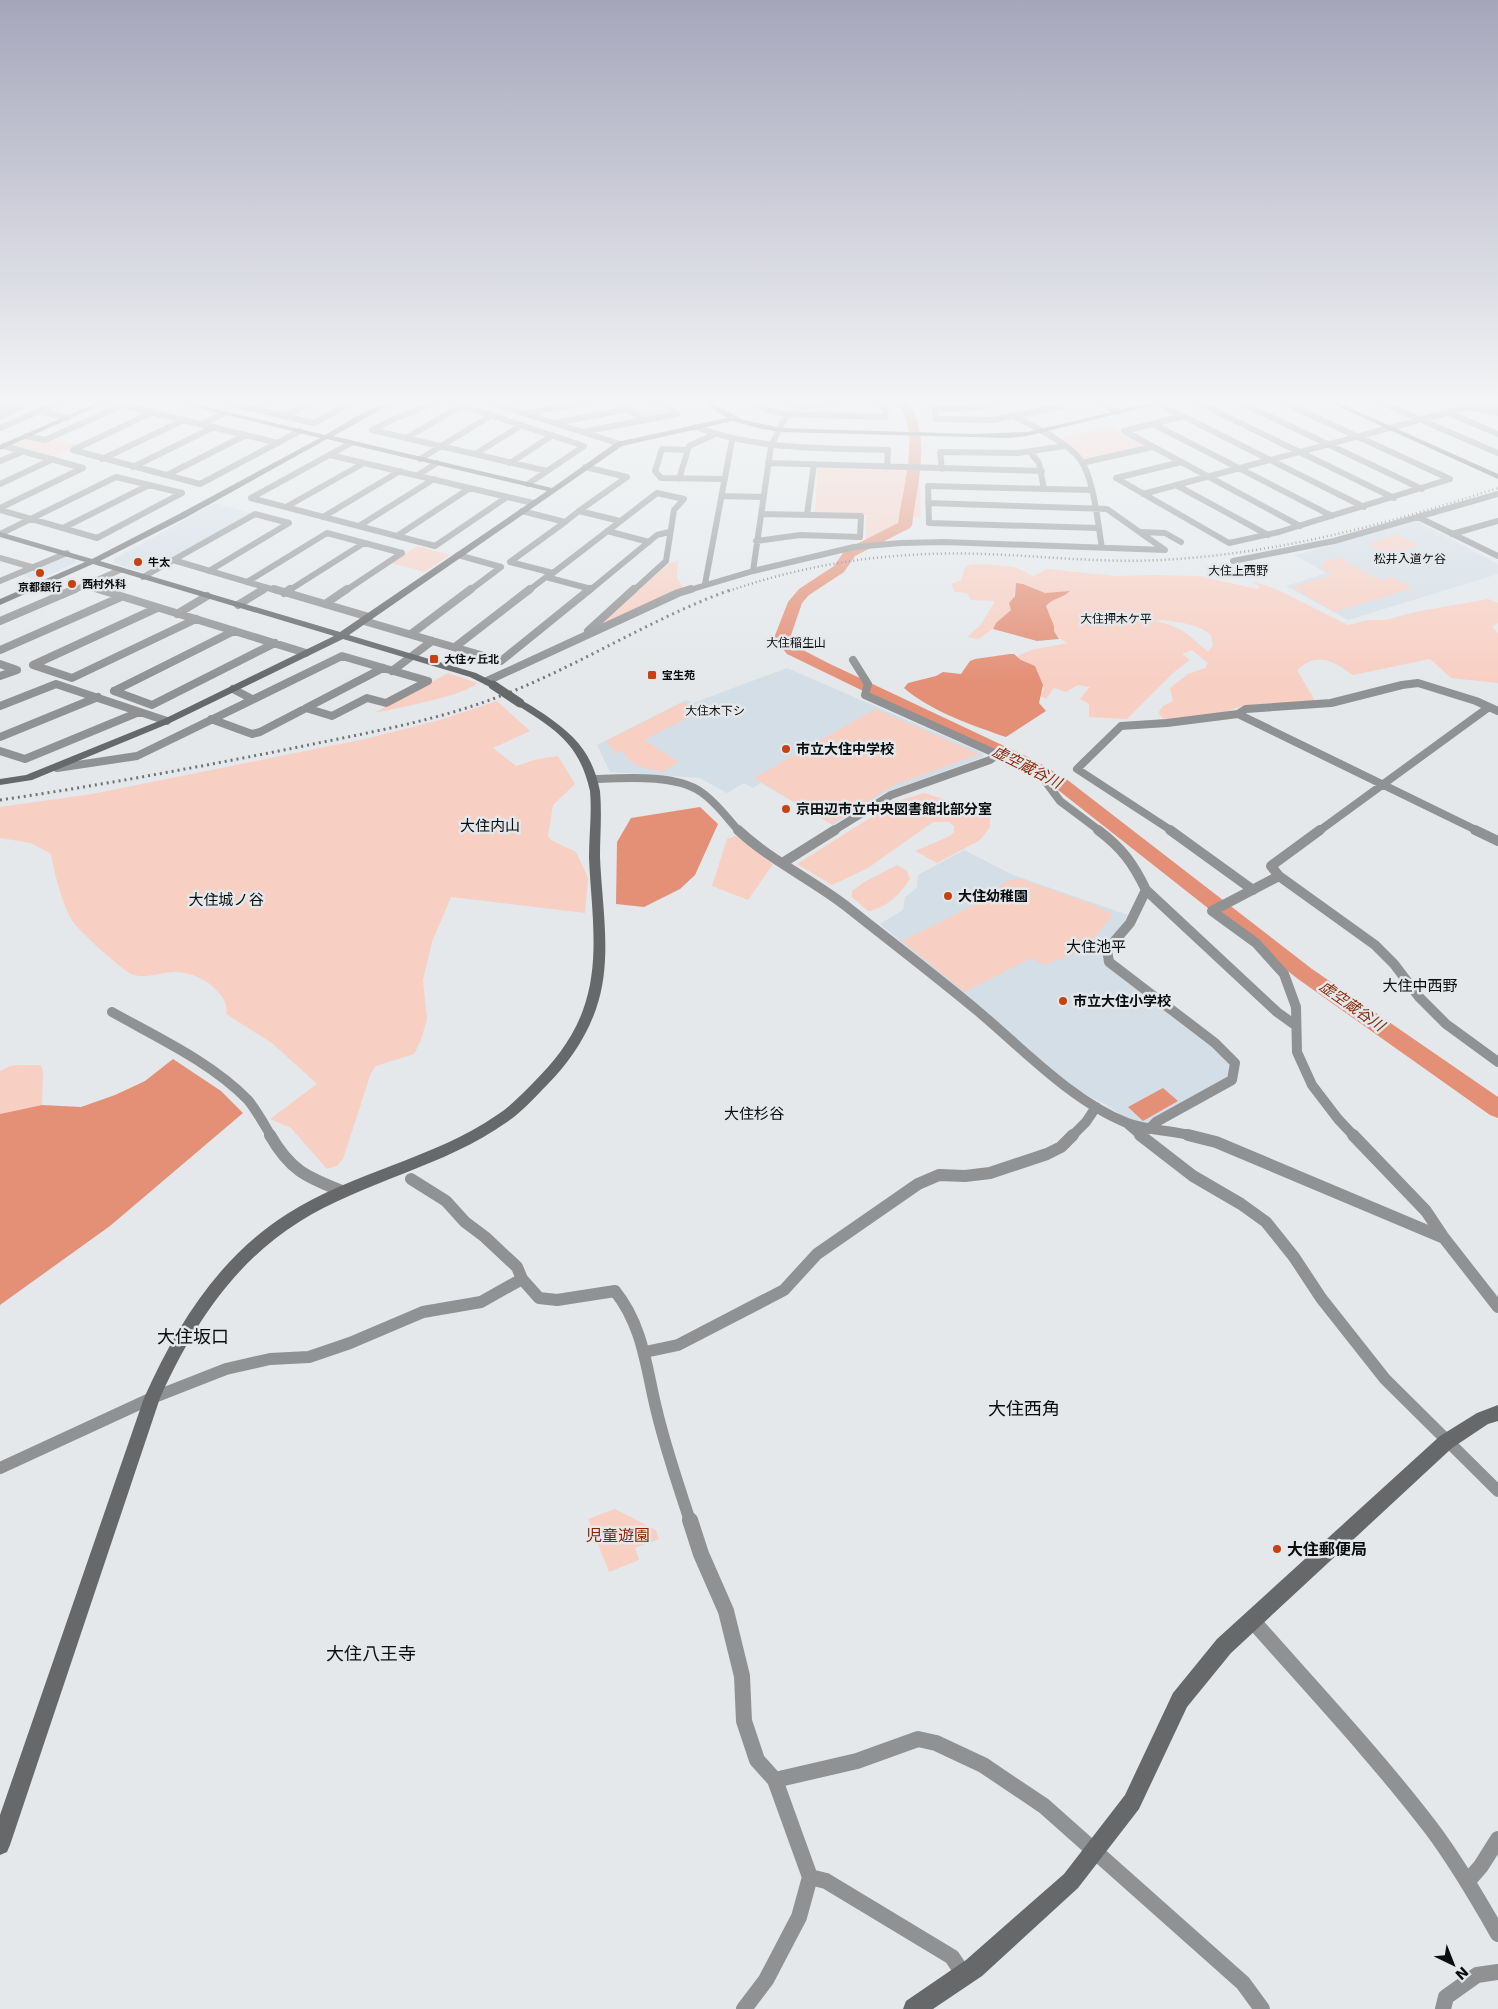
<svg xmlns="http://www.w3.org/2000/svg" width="1498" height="2009" font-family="'DejaVu Sans','Noto Sans JP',sans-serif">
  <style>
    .built { fill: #d3dee6 }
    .green { fill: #f8cfc3; fill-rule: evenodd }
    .water { fill: #e49077 }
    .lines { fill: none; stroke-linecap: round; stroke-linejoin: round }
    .river { fill: #e49077; fill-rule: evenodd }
    .street-far4 { stroke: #8f9192; stroke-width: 6 }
    .street-far3 { stroke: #8f9192; stroke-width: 8 }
    .street-far2 { stroke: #8f9192; stroke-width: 10 }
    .street-far1 { stroke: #8f9192; stroke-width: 12 }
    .street { stroke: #8f9192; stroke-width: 16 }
    .secondary { fill: #66686a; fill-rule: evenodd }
    .rail-far1 { stroke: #717376; stroke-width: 2.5; stroke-dasharray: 1 3; stroke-linecap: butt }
    .rail { stroke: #717376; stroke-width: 3; stroke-dasharray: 2 4; stroke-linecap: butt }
    .secondary-bridge { stroke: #66686a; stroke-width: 9 }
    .poi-dot { fill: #c84111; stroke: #e4e8eb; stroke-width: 2 }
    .labels { text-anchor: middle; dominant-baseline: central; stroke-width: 5; stroke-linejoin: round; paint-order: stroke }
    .far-poi-label { font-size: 11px; font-weight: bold; fill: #0b0c0e; stroke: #e4e8eb; text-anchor: start }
    .far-neighbourhood-label { font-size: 12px; fill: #0b0c0e; stroke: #e4e8eb }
    .poi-label { font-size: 14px; font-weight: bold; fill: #0b0c0e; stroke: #e4e8eb; text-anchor: start }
    .water-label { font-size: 15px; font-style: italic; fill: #8b2905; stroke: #e4e8eb }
    .neighbourhood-label { font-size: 15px; fill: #0b0c0e; stroke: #e4e8eb }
    .near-park-label { font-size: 16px; fill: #872400; stroke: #e4e8eb }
    .near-poi-label { font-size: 16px; font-weight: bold; fill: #0b0c0e; stroke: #e4e8eb; text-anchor: start }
    .near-neighbourhood-label { font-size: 18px; fill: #0b0c0e; stroke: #e4e8eb }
  </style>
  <rect width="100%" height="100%" fill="#e4e8eb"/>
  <path class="built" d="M215,503L251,513L148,571L142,572L114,563V559Z
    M1417,521L1498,564V574L1348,620L1286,586L1326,573L1295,555Z
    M67,557L76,559L75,563L35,581L23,574Z
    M787,668L983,753L984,757L884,793L833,825L761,783L753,788L744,783L727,793L700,778L610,772L597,745L686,700L693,703Z
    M964,850L1013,875L1128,915L1105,950L1102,959L1230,1061L1229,1078L1148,1125L1131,1122L1105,1104L1076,1090L880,924L903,910L905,897L917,888L918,875Z"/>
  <path class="green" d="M659,402L672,412L646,419L631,408Z
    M1109,426L1146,446L1085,461L1059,439Z
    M29,439L44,443L53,439L79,445L55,456L13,445Z
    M818,468L919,471L921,518L897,516V527L866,539V517L880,516L813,514L811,512L815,511Z
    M1398,534L1419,545L1388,555L1367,544Z
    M417,546L450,555L424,572L391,563Z
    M1339,557L1380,580L1391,576L1412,588L1335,612L1292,587L1332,575L1320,567L1326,565L1321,562Z
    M678,561L677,578L684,588L601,625L598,624L670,563Z
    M986,564L1015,567L1033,576L1047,569L1115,576L1152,575L1199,576L1257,589L1260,587L1252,581L1276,589L1348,625L1368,620H1387L1415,612L1488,599L1498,603V623L1492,627L1498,633V683L1451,678L1430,659L1353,675C1333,661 1318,651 1297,670L1315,701L1242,706L1222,713L1166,721L1158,713L1163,706L1173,701L1170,688L1188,674L1205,668L1208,663L1192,650L1182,654L1190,660L1173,673L1127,719L1089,717V704L1080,699L1090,687L1078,685L1066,692L1054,688L1046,699L1040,696L1044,689L1043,685L1028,663L1021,661L1018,656L1031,650L1068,643C1066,642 1063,641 1061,639C1053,634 1050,616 1046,606L1051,600L1064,596L1045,593L1023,584L1017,583L1011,610L996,623L993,629L978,639L967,637L980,626L995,601L971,600L967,593L955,592L951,584L961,580C966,562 966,565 986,564ZM1163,620C1179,622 1199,624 1211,635L1213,645L1208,652C1187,634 1183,627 1155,621Z
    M448,673L477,683C468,695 393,709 374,713Z
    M497,701L530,731L493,748L516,766L538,759L558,756L575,784L553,805L548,836L551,840L576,852L588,878L585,913L451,897L432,942L423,980L427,1019L421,1040L414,1054L376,1066L371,1073L343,1159L337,1166L327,1169L291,1128L270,1119L317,1084L272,1043L226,1014C228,1005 224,998 217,991C208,980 192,973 177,972C163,971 145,980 131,974C120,968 81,933 74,923C63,908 54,872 51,854L31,843L0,838V807L92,794L365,739L440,720Z
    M683,702L699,712L644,740L679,762L663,772C647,768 628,767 623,750L616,754L606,741Z
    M875,709L979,754L892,786L831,824L754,778Z
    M924,793L985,812L990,817V827L980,840L937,863L915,851L950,836L954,832V826L949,822H933L868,868L832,885L797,864L895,802Z
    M736,836L773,864L748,900L712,886L727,839Z
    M897,865L907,871L910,879C901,894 885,909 868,911L852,897V891L864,882Z
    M1021,879L1094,905L1113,915L1083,951L1043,965L1031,958L965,992L902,941L996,894L994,891L1006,881Z
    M21,1065H41L43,1072L42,1105L0,1114V1071L10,1066Z
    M615,1509L656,1530L659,1539L635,1548L639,1560L609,1572L588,1519Z"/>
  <path class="water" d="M0,400H16L26,405L22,410L0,420Z
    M1415,400H1498V411L1484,407Z
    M1016,583L1023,584L1045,593L1070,591C1063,598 1053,598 1046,606L1054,626V631L1059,639L1037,641L993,629L996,623L1011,610L1009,603L1015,596Z
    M1010,654H1014L1021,660L1035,666L1043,685L1039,703L1046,711L1006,737C974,726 930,711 904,688L908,683L936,676L943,672L961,674L970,661L975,659Z
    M700,807L718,824L695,875L680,889L644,907L616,904L617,842L631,818Z
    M173,1059L221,1091L243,1113L110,1226L0,1305V1114L42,1105L81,1107L115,1095L145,1081Z
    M1163,1088L1178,1101L1143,1121L1128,1107Z"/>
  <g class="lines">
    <path class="river" d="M893,400H905C934,430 916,488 912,525L910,528L855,556L844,572L809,595L802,603L790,638L799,648L828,663L1034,760L1065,778L1312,969L1498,1097V1118L1490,1115L1298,979L1053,786L1022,768L787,654L774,638L788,602L799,589L834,566L845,550L898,523C902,492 918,441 903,412C901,408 896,404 893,400Z"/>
    <path class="street-far4" d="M214,400L314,423L357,400
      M444,400L396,418L372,430L547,471
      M445,400L584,446L528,484
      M483,400L620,444
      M616,400L643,420
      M659,400L677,414
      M749,400L766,410L787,414L886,417L885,408L873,400
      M774,400L802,407L851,400
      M927,400L935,407L936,419L992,420L1062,406
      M1094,400L1118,412
      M1151,400L1364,507
      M1193,400L1394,498
      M1235,400L1422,489
      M1278,400L1450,479
      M1375,400L1498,453
      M105,401L278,443
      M499,404L525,400
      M255,409L274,400
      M936,410L976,407L1009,400
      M39,411L68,418
      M1447,412L1498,434
      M526,413L601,400
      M284,416L316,400
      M1014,416C1035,428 1063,439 1079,458C1094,476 1098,525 1102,548
      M555,423L628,409
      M202,424L225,413
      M1153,424L1332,516
      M695,427C758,450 822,448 888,450L887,467
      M0,428L65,400
      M1124,431L1300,526
      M1124,431L1184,416
      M582,432L677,414
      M26,436L45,440L123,405
      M406,438L463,405
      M4,446L83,468
      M73,450L200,484L300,431
      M73,450L153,412
      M687,450L662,449L655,471L661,478L725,479
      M1030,452L1039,463L1044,489
      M475,454L522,425
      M330,455L533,503
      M102,459L184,420
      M420,459L492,415
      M0,461L22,452
      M1181,462L1116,478L1229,543L1279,532L1450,479
      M510,463L553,435
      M768,463L1042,471
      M1082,463L1152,447
      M133,467L214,427
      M942,469L940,452L1018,453L1065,446
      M167,475L246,435
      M418,475L437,463
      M679,479L689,446L713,435
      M0,484L53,459
      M1176,485L1268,535
      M1092,490L928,486L929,523L1098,528
      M1143,494L1468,407L1498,413
      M722,496L763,497
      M251,498L435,546L507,497
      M251,498L351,443
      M286,507L364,463
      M0,508L83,468
      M0,510L97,538L182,493
      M522,511L565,522L579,511L620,521
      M579,511L627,477L585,467
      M807,515L814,464
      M323,517L400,471
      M1418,517L1498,556
      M359,526L434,479
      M63,528L149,485
      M607,531L649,542
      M1142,532L1165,533L1181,542
      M0,534L116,477L182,493
      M1452,534L1498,521
      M397,536L470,488
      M756,541L800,535L860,537L861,516L762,514
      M458,555L501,567
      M0,558L35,568
      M173,560L278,591
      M1233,561L1334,541L1498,494
      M510,562L553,573L657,493L684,499L674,510L666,561L633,591
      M510,562L565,522
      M209,571L289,523
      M753,571L771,446L787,414
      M143,577L255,514L289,523
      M0,581L67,553
      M247,582L327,533L402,553
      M705,584L732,440
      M84,585L102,591
      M72,591L120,570
      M262,591L266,588
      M288,591L364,543
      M345,591L402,553
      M469,591L501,567
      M528,591L546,577L591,589
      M589,591L657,535L669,532
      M686,591L753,571L854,547L901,543L944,542L1165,550L1107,509L928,503"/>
    <path class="street-far3" d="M98,589L306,653
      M274,589L369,617
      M284,593L290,589
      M325,604L347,589
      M238,605L264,589
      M157,608L33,665L72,678L196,619
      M177,614L207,596
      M0,621L75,589
      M364,621L501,661L590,589
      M588,631L634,589
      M411,634L471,589
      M455,647L530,589
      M0,650L121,597
      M853,660L868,684L865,695L1019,764L1043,778L1060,801L1100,831
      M0,664L17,670
      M392,671L432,641
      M0,676L17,670
      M487,681L678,593L691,589
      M233,689L252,699
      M114,691L152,705L275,643
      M114,691L234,631
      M0,706L56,684L167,721
      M1238,714L1478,831
      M211,719L252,734L260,732L383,668
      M0,737L98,697
      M0,751L25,759L139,712
      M57,768L137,756L342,656L428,681L386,703L367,698L332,716L306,708
      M594,779C624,778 676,774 701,792C716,802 727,818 739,831
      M833,831L891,795L990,760L997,755
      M1172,831L1077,769L1121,726L1167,723L1238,714L1246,709L1331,703L1402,685L1418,683L1476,701L1498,711
      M1319,831L1489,707"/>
    <path class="street-far2" d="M738,830C770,860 811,879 846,906C890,941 936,976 979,1012C1024,1050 1072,1101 1127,1123C1148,1131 1171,1130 1193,1136
      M1098,830C1122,848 1133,863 1146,890L1277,1012L1295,1025
      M1170,830L1253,890
      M1320,830L1271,866L1279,876L1375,945L1394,964L1419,997L1446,1024L1498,1062
      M1475,830L1498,841
      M784,862L835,830
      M1279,876L1212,911L1256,943L1284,974L1296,1007L1297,1052L1312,1085L1338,1119L1354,1136
      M1146,890L1130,923L1107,950L1109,962L1215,1043L1235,1063L1232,1080L1156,1122L1149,1129
      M112,1012C158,1038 211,1062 248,1100C257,1111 264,1124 271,1136
      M1129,1125L1142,1136
      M1072,1136L1086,1122L1096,1107"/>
    <path class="street-far1" d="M270,1135C290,1170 306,1177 342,1191
      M1140,1135L1193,1176L1241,1204L1266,1222L1294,1257L1321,1298L1385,1379L1498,1491
      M1188,1135L1216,1142L1444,1238
      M1353,1135L1426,1211L1444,1238L1498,1307
      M411,1179L446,1201L465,1222L485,1237L517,1267L522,1279L539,1298L557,1300L615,1291C643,1326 646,1367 656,1408C665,1447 678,1484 690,1521
      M645,1352L678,1345L784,1290L817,1254L918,1184L939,1175L965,1176L990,1173L1047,1154L1061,1147L1073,1135
      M0,1468L152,1398L226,1369L270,1359L309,1357L350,1343L423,1312L481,1302L522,1279"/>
    <path class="street" d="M690,1520L701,1554L726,1611L742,1676L744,1721L757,1760L775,1780L810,1877L799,1917L766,1980L744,2009
      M1252,1620C1312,1688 1375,1755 1431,1828C1456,1861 1477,1897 1498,1934
      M775,1780L857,1761L918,1739L936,1743L983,1765L1044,1806L1243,1983L1262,2009
      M810,1877L826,1881L952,1957L964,1975
      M1468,1881L1481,1866L1498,1839
      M1443,2009L1446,1997L1477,1975L1498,1972"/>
    <path class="secondary" d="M103,400H111L0,450V445Z
      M166,400H177L325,435C350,421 378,400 407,400L384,408L333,436L552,488L617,442L727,418L700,400H707L741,419L780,428L974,434L1027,432L1163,400H1174L1027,436L1008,438L780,432L758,428L733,421L622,446L349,635L476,673L496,683V687H490L470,677L343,639L170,723L32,780L0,785V779L26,775L164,719L334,636L93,564L0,605V599L85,562L0,537V532L92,559L179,514L320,438ZM327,439L547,491L340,632L100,561L185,518Z
      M1324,400H1332L1498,474V479Z
      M520,700C528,703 536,709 544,714C576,736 592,753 600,791C602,814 600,835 600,857C602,907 613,961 596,1009C586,1038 568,1064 547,1085C534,1098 522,1112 507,1122C444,1167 364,1181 299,1222C233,1263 191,1329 160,1398L10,1845L7,1852L0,1855V1815L144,1398C177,1325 218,1258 287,1214C353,1172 433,1159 497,1115C511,1106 523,1093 534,1082C555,1061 573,1038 583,1010C601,962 591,907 589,858C589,835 592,814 590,791C579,743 556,730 517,705L515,703Z
      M1498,1405V1421L1488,1424L1452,1448L1231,1653L1187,1707L1139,1809L1078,1888L982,1976L933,2009H903L906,2001L966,1960L1064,1874L1125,1795L1173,1693L1217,1639L1440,1436L1477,1413Z"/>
    <path class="rail-far1" d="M729,591C812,562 896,551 984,554C1043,556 1101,563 1161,560C1277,554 1388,524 1498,488"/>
    <path class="rail" d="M0,800C97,786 193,768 289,749C355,735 423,724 487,701C572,671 648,619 733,589"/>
    <path class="secondary-bridge" d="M493,685L520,703"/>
  </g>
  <linearGradient id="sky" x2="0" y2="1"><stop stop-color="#a6a6bb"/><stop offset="0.59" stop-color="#f3f5f6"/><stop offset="1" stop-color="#f3f5f6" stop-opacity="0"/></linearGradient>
  <rect width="1498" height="681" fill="url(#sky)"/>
  <g class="poi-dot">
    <circle cx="138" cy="562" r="5"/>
    <circle cx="40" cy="573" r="5"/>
    <circle cx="72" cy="584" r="5"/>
    <rect x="429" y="654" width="10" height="10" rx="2.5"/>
    <rect x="647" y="670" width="10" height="10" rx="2.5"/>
    <circle cx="786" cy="749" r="5"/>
    <circle cx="786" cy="809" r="5"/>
    <circle cx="948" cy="896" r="5"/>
    <circle cx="1063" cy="1001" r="5"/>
    <circle cx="1277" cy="1549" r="5"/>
  </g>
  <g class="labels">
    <g class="far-poi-label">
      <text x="148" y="562">牛太</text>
      <text x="82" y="584">西村外科</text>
      <text x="40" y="587" text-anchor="middle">京都銀行</text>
      <text x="444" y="659">大住ヶ丘北</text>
      <text x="662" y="675">宝生苑</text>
    </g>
    <g class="far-neighbourhood-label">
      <text x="1410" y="559">松井入道ケ谷</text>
      <text x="1238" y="571">大住上西野</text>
      <text x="1116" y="619">大住押木ケ平</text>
      <text x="796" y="643">大住稲生山</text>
      <text x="715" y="711">大住木下シ</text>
    </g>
    <g class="poi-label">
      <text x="796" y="749">市立大住中学校</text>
      <text x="796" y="809">京田辺市立中央図書館北部分室</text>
      <text x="958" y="896">大住幼稚園</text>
      <text x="1073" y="1001">市立大住小学校</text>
    </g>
    <g class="water-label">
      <text transform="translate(1027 767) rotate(27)">虚空蔵谷川</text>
      <text transform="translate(1352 1006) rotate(35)">虚空蔵谷川</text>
    </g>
    <g class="neighbourhood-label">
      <text x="490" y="826">大住内山</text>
      <text x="226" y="900">大住城ノ谷</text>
      <text x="1096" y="947">大住池平</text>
      <text x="1420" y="986">大住中西野</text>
      <text x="754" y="1114">大住杉谷</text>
    </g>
    <g class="near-park-label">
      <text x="618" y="1535">児童遊園</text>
    </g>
    <g class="near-poi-label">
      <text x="1287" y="1549">大住郵便局</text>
    </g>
    <g class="near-neighbourhood-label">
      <text x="193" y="1336">大住坂口</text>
      <text x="1024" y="1408">大住西角</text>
      <text x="371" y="1653">大住八王寺</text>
    </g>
  </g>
  <g transform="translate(1453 1964) rotate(137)" stroke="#e4e8eb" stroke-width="4" paint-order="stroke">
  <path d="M0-4L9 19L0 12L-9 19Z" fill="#0b0c0e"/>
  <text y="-8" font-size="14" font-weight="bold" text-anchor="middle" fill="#0b0c0e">N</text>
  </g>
</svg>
